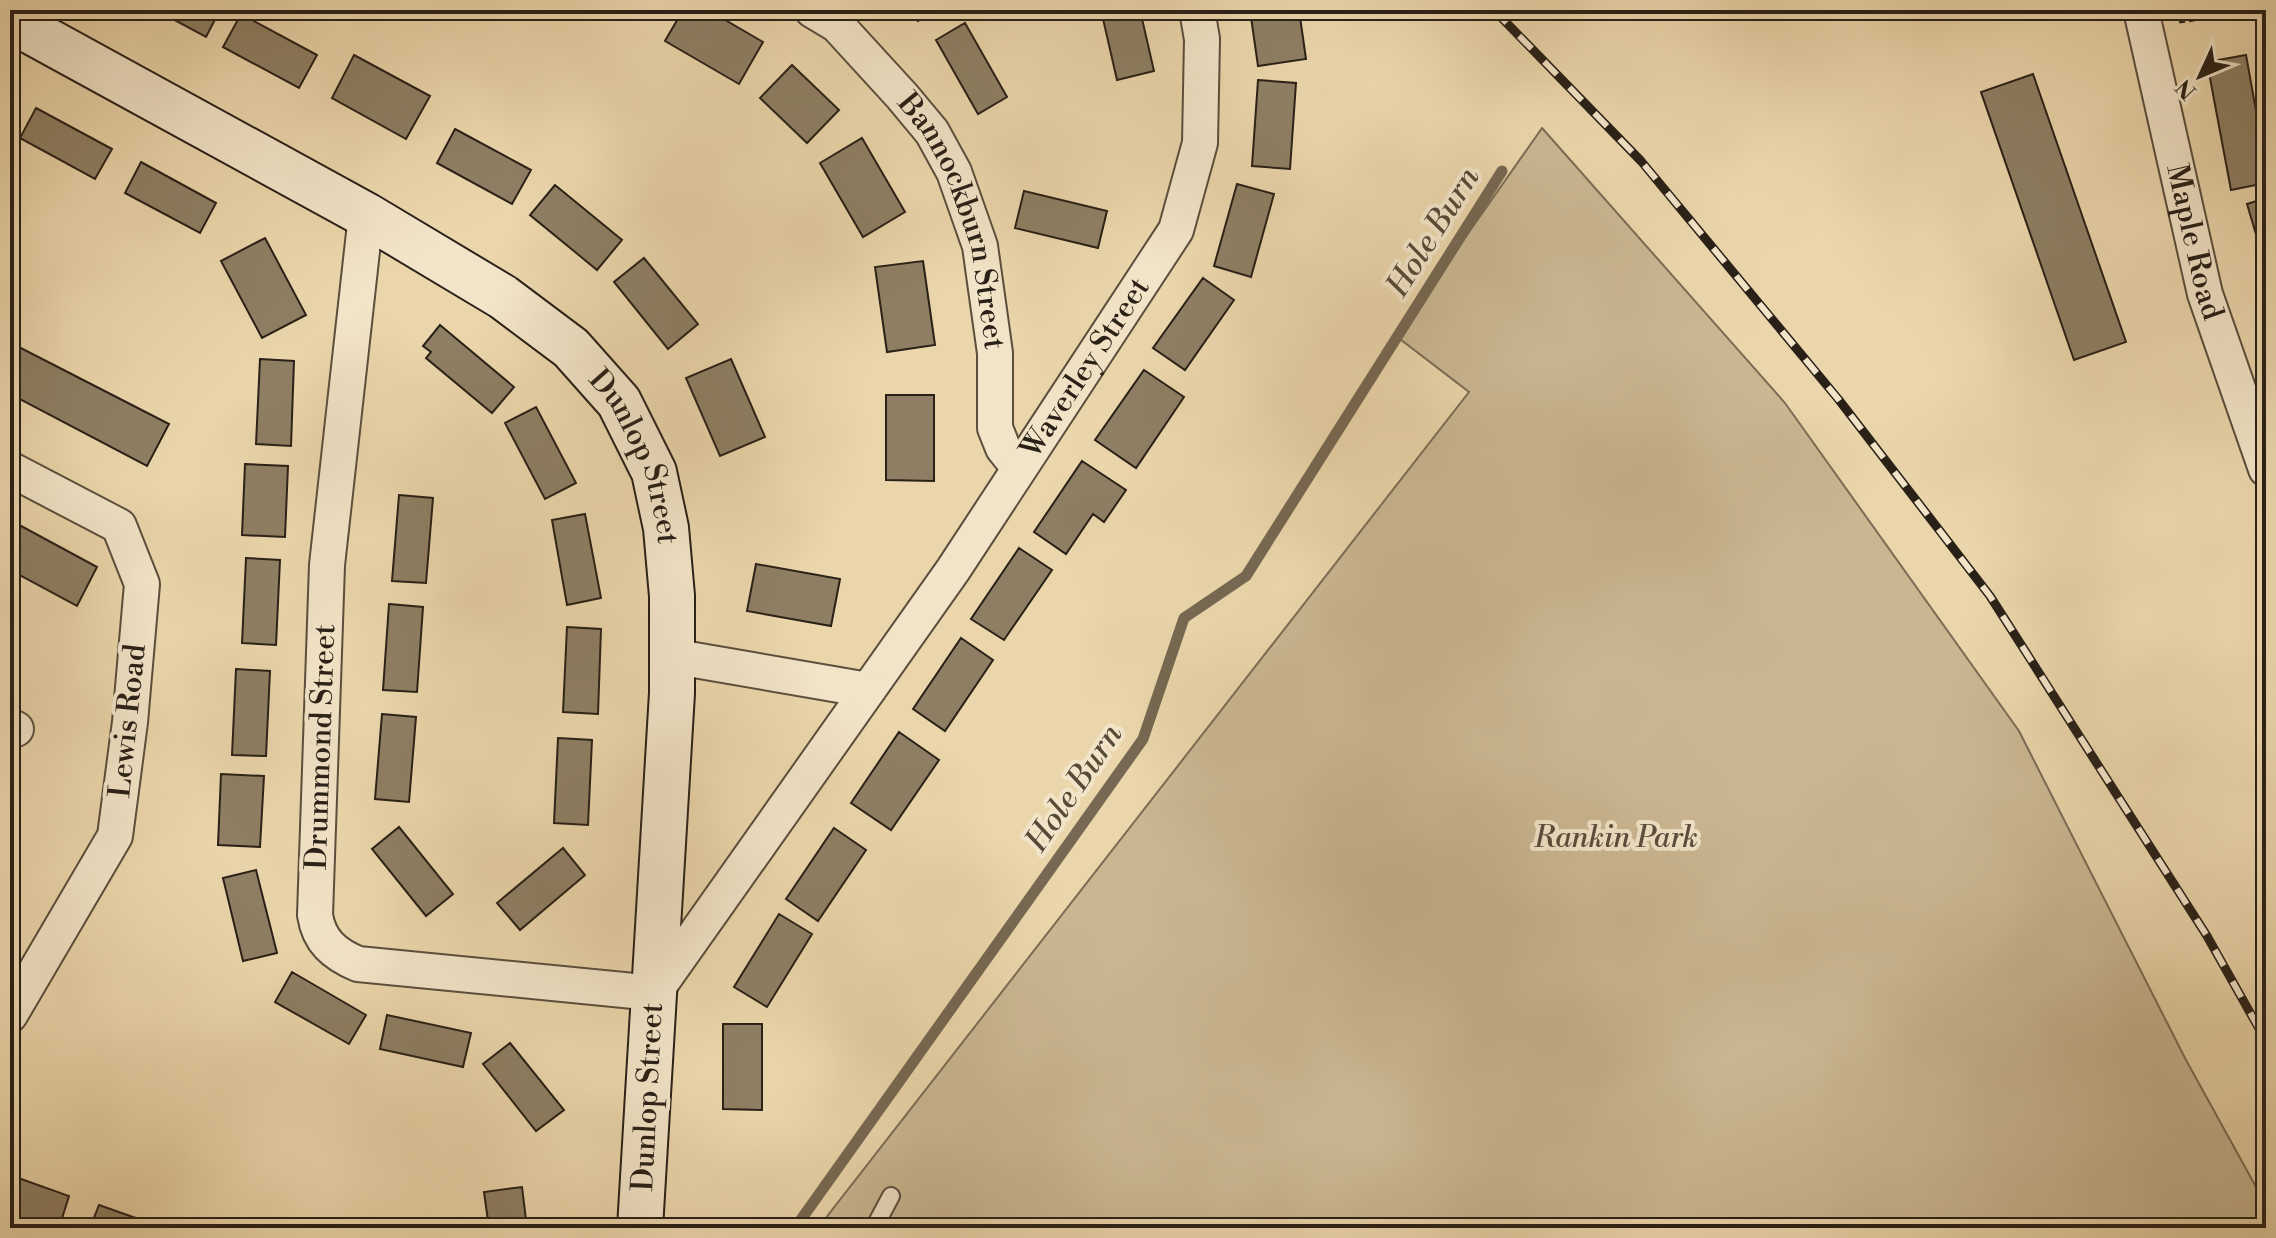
<svg xmlns="http://www.w3.org/2000/svg" width="2276" height="1238" font-family="'Libre Bodoni',serif">
  <style>
    .green { fill: #cab792; stroke: #7a6c54; stroke-width: 2 }
    .lines { fill: none; stroke-linecap: round; stroke-linejoin: round }
    .stream { stroke: #766852; stroke-width: 11 }
    .building { fill: #8e7f64; stroke: #292017; stroke-width: 2 }
    .lane-casing { stroke: #5a4e3c; stroke-width: 20 }
    .street-casing { stroke: #5a4e3c; stroke-width: 38 }
    .secondary-casing { stroke: #292017; stroke-width: 48 }
    .path { stroke: #292017; stroke-width: 5; stroke-dasharray: 6 4; stroke-linecap: butt }
    .lane { stroke: #f2e4c8; stroke-width: 16 }
    .street { stroke: #f2e4c8; stroke-width: 34 }
    .secondary { stroke: #f2e4c8; stroke-width: 44 }
    .rail-casing { stroke: #292017; stroke-width: 9 }
    .rail { stroke: #f2e4c8; stroke-width: 6; stroke-dasharray: 18; stroke-linecap: butt }
    .labels { text-anchor: middle; dominant-baseline: central; stroke-width: 8; stroke-linejoin: round; paint-order: stroke }
    .street-label { font-size: 30px; fill: #292017; stroke: #f2e4c8 }
    .park-label { font-size: 30px; font-style: italic; fill: #594d3c; stroke: #f2e4c8 }
    .water-label { font-size: 32px; font-style: italic; fill: #564a39; stroke: #f2e4c8 }
  </style>
  <rect width="100%" height="100%" fill="#ebd6ab"/>
  <filter id="stains"><feTurbulence type="fractalNoise" baseFrequency=".0025" numOctaves="4"/><feColorMatrix values="0 0 0 0 .2 0 0 0 0 .09 0 0 0 0 .02 0 0 0 .5 -.17"/></filter>
  <radialGradient id="worn" r=".72"><stop offset=".6" stop-color="#630" stop-opacity="0"/><stop offset="1" stop-color="#630" stop-opacity=".3"/></radialGradient>
  <path class="green" d="M1542,128L1785,403L2019,731L2186,1060L2266,1205V1228H818L1469,392L1396,336Z"/>
  <g class="lines">
    <path class="stream" d="M795,1228L1143,739L1184,618L1246,576L1502,171"/>
  </g>
  <path class="building" d="M156,10H220L206,37Z
    M617,10H636L631,18Z
    M683,10H708L763,42L739,84L665,41Z
    M904,10H927L918,21Z
    M1101,10H1140L1154,71L1117,80Z
    M1250,10H1299L1306,59L1258,66Z
    M241,14L317,55L299,88L223,47Z
    M965,23L1007,97L978,114L936,40Z
    M354,55L430,96L406,139L332,98Z
    M2246,55L2266,166V183L2231,190L2207,62Z
    M792,65L839,110L807,143L760,98Z
    M2033,74L2126,342L2074,360L1981,92Z
    M1258,80L1296,83L1290,169L1252,166Z
    M36,108L112,149L95,179L20,138Z
    M455,129L531,170L512,204L437,163Z
    M862,138L905,212L863,237L820,163Z
    M141,162L216,203L200,233L125,193Z
    M1237,184L1274,194L1251,277L1214,266Z
    M555,185L622,240L597,270L530,215Z
    M1024,191L1107,211L1098,248L1015,228Z
    M2266,198V268L2247,204Z
    M265,238L306,315L262,338L221,261Z
    M644,258L698,324L668,349L614,282Z
    M923,261L935,345L887,352L875,267Z
    M1203,278L1234,300L1185,370L1153,348Z
    M440,325L514,387L492,413L426,358L431,352L423,346Z
    M13,344L169,424L147,466L10,394V350Z
    M260,359L294,361L291,446L256,444Z
    M731,359L765,437L720,456L686,378Z
    M1144,370L1184,397L1136,468L1095,440Z
    M886,395H934V481L886,480Z
    M536,407L576,483L545,499L505,423Z
    M1082,461L1126,490L1104,522L1093,514L1066,554L1034,532Z
    M245,464L288,466L285,537L242,535Z
    M399,495L433,498L426,583L392,581Z
    M585,514L601,598L567,605L552,520Z
    M10,520L97,567L77,606L10,570Z
    M1019,548L1052,570L1004,640L971,619Z
    M246,558L280,560L276,645L242,643Z
    M756,564L840,579L831,626L747,611Z
    M389,604L423,607L417,692L383,690Z
    M567,627L601,629L598,714L563,712Z
    M961,638L993,660L945,731L913,709Z
    M236,669L270,671L266,756L232,755Z
    M382,714L416,717L409,802L375,799Z
    M899,732L939,760L891,830L851,803Z
    M558,738L592,740L588,825L554,823Z
    M221,774L264,776L260,847L218,845Z
    M399,827L453,894L426,916L372,849Z
    M834,828L866,850L818,921L786,899Z
    M563,848L585,875L520,930L497,903Z
    M256,870L277,953L243,961L223,878Z
    M779,914L812,934L767,1007L734,987Z
    M292,972L366,1015L349,1044L275,1002Z
    M387,1015L471,1033L463,1067L380,1049Z
    M723,1024H762V1110L723,1109Z
    M510,1043L564,1110L536,1131L483,1064Z
    M10,1175L69,1196L59,1228H39L10,1218Z
    M522,1187L527,1228H489L484,1192Z
    M99,1205L164,1228H90Z"/>
  <g class="lines">
    <g class="lane-casing">
      <path id="lane" d="M874,1228L891,1196"/>
    </g>
    <g class="street-casing">
      <g id="street">
        <path id="s1" d="M812,10L837,25L902,96L932,132L954,172L980,246L995,353V428L1003,448L1019,468"/>
        <path id="s2" d="M2141,10L2205,294L2266,469"/>
        <path id="s3" d="M366,215L327,565L315,915C319,941 334,954 358,964L654,993L953,570L1176,230L1200,143L1202,39L1197,10"/>
        <path d="M10,469L119,526L142,584L130,722L115,836L10,1015"/>
        <path d="M671,656L868,690"/>
        <path d="M10,726L16,729"/>
      </g>
    </g>
    <g class="secondary-casing">
      <g id="secondary">
        <path id="s4" d="M10,20L366,215L503,297L571,348L619,402L654,472L666,528L672,596V693L640,1228"/>
      </g>
    </g>
    <path class="path" d="M2179,21L2261,10"/>
    <use href="#lane" class="lane"/>
    <use href="#street" class="street"/>
    <use href="#secondary" class="secondary"/>
    <g class="rail-casing">
      <path id="rail" d="M1494,10L1641,161L1839,400L1990,596L2207,936L2266,1041"/>
    </g>
    <use href="#rail" class="rail"/>
  </g>
  <g class="labels">
    <g class="street-label">
      <text stroke="none"><textPath href="#s1" startOffset="264">Bannockburn Street</textPath></text>
      <text stroke="none"><textPath href="#s2" startOffset="238">Maple Road</textPath></text>
      <text stroke="none"><textPath href="#s3" startOffset="1828">Waverley Street</textPath></text>
      <text stroke="none"><textPath href="#s4" startOffset="780">Dunlop Street</textPath></text>
      <text transform="translate(128 721) rotate(-84)">Lewis Road</text>
      <text transform="translate(321 747) rotate(-88)">Drummond Street</text>
      <text transform="translate(648 1097) rotate(-87)">Dunlop Street</text>
    </g>
    <g class="park-label">
      <text x="1616" y="838">Rankin Park</text>
    </g>
    <g class="water-label">
      <text transform="translate(1433 232) rotate(-58)">Hole Burn</text>
      <text transform="translate(1074 788) rotate(-56)">Hole Burn</text>
    </g>
  </g>
  <rect width="2276" height="1238" fill="none" stroke="#ebd6ab" stroke-width="40"/>
  <rect x="12" y="12" width="2252" height="1214" fill="none" stroke="#292017" stroke-width="4"/>
  <rect x="20" y="20" width="2236" height="1198" fill="none" stroke="#292017" stroke-width="2"/>
  <g transform="translate(2200 76) rotate(226)" stroke="#f2e4c8" stroke-width="6" paint-order="stroke">
  <path d="M0-6L14 30L0 20L-14 30Z" fill="#292017"/>
  <text y="-12" font-size="22" font-weight="bold" text-anchor="middle" fill="#292017">N</text>
  </g>
  <rect width="100%" height="100%" filter="url(#stains)"/>
  <rect width="100%" height="100%" fill="url(#worn)"/>
</svg>
